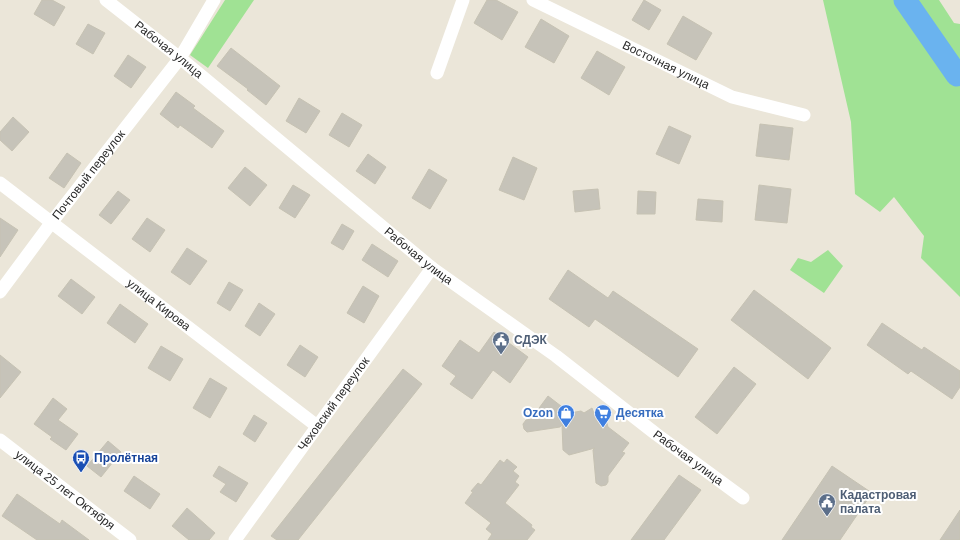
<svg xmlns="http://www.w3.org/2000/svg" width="960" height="540" font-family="Arial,sans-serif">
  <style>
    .green { fill: #a0e294 }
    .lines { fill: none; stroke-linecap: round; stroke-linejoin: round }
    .river { stroke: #6ab3ef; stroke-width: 23 }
    .building { fill: #c6c3b9; stroke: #c6c2b3 }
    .minor { stroke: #fff; stroke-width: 13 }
    .labels { text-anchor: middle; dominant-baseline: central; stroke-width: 4; stroke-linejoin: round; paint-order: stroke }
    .street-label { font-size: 12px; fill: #282828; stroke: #fff }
    .service-label { font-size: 12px; font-weight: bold; fill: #4e5e75; stroke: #fff; text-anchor: start }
    .shop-label { font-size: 12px; font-weight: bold; fill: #366cbe; stroke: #fff; text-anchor: end }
    .transit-label { font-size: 12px; font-weight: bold; fill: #164399; stroke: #fff; text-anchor: start }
  </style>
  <rect width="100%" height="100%" fill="#ebe6d9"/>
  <path class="green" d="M225,0H254L208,68L190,55Z
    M823,0H939L954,23L960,24V297L921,258L924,236L894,197L880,212L855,194L851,122Z
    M828,250L843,266L824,293L790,270L798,258L811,262Z"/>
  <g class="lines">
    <path class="river" d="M905,0L957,75L960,74"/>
  </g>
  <path class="building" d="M42,0H52L65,7L54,26L34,14Z
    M487,0H496L518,12L502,40L474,23Z
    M644,0L661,10L649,30L632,20Z
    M683,16L712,33L696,60L667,44Z
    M541,19L569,36L554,63L525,47Z
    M88,24L105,33L93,54L76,44Z
    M231,48L280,86L266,105L247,90L248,89L217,66Z
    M597,51L625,67L609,95L581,78Z
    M128,55L146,67L131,88L114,76Z
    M176,92L195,106L193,108L224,131L212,148L180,125L178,128L160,114Z
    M299,98L320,111L306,133L286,121Z
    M342,113L362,125L349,147L329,135Z
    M13,117L29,132L12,151L0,140V132Z
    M760,124L793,128L789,160L756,156Z
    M669,126L691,136L679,164L656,154Z
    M67,153L81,163L64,188L49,178Z
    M368,154L386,167L375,184L356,171Z
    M513,157L537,168L524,200L499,190Z
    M245,167L267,185L250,206L228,188Z
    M429,169L447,180L430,209L412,198Z
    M293,185L310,195L295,218L279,208Z
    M759,185L791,189L787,223L755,220Z
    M598,189L600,209L575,212L573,191Z
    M118,191L130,200L111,224L99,215Z
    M638,191L656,192L655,214H637Z
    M698,199L723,201L722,222L696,220Z
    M0,218L18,230L0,257Z
    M147,218L165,230L150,252L132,239Z
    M342,224L354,231L343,250L331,243Z
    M372,244L398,261L388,277L362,260Z
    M187,248L207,261L190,285L171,272Z
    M568,270L608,298L613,291L698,349L678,377L595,319L589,327L549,299Z
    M71,279L95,297L82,314L58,296Z
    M229,282L243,290L230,311L217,303Z
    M363,286L379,296L364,323L347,313Z
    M754,290L831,348L808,379L731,320Z
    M259,303L275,314L260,336L245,326Z
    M120,304L148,324L135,343L107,323Z
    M882,323L922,350L924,347L960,371V387L952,399L911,371L908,374L867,345Z
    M494,332L528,357L510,383L493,370L472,399L450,384L456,376L442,366L460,340L479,353Z
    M300,345L318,357L305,377L287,365Z
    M161,346L183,359L170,381L148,368Z
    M0,355L21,372L0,398Z
    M734,367L756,384L717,434L695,417Z
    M403,369L422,384L298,540H277L271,536Z
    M210,378L227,388L210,418L193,408Z
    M548,396L570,413L581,411L584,413L592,408L596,419L606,420L608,427L629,443L622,452L625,453L608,476V482L606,485L601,486L596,483L593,450L595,448L569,455L563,450L562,425L560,427L527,432L524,429L523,424L526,420L531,419Z
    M53,398L67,409L58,420L78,434L66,450L50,439L52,437L34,424Z
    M254,415L267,423L255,442L243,434Z
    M108,441L121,452L101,477L87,466Z
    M507,459L517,467L513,471L519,476L515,482L519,485L505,503L532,525L531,527L535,530L527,540H488L492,534L486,529L491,523L465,503L473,492L471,491L478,483L481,485L500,460L504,463Z
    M219,466L248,483L236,502L220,492L226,484L213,476Z
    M832,466L872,493L840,540H782Z
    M679,475L701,490L664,540H631Z
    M134,476L160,494L150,509L124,491Z
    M17,494L60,524L62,520L89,540H37L2,516Z
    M187,508L215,533L209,540H189L172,526Z
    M960,510V540H940Z"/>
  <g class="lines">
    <g class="minor">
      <path id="s1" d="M106,0L180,58L432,268L556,356L656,434L743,498"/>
      <path id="s2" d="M533,0L732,97L804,115"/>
      <path d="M437,73L463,0"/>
      <path id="s3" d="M0,183L317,426"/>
      <path id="s4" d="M0,292L51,223L180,58L214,0"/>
      <path id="s5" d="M0,440L130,540"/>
      <path id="s6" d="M235,540L432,268"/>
    </g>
  </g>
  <defs>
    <g id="civic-pin" transform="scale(0.9)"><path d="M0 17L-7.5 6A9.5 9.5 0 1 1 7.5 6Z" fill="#5c6f8a" stroke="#fff"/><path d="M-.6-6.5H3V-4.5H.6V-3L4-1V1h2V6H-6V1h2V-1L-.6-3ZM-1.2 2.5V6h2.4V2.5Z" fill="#fff"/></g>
    <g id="shop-pin" transform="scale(0.9)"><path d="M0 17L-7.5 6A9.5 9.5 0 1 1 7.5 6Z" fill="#3f7fe0" stroke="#fff"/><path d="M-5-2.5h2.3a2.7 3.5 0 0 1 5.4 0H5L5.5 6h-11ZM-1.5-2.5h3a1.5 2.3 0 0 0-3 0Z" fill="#fff"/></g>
    <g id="supermarket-pin" transform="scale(0.9)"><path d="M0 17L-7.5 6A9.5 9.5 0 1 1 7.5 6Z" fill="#3f7fe0" stroke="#fff"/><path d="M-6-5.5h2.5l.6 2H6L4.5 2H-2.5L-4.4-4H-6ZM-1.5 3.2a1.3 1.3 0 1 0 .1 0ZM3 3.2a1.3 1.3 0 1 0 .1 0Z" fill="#fff"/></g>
    <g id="bus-pin" transform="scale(0.9)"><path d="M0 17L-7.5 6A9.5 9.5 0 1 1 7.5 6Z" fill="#1a4fb4" stroke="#fff"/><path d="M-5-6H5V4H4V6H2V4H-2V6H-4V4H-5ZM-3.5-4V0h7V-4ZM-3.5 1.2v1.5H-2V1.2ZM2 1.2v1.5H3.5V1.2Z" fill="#fff"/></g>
  </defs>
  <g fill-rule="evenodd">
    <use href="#civic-pin" x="501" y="340"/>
    <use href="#shop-pin" x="566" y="413"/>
    <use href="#supermarket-pin" x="603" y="413"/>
    <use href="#bus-pin" x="81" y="458"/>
    <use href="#civic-pin" x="827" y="502"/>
  </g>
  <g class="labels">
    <g class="street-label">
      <text stroke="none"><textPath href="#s1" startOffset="80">Рабочая улица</textPath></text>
      <text stroke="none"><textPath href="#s2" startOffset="148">Восточная улица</textPath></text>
      <text stroke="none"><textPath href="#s4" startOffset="147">Почтовый переулок</textPath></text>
      <text stroke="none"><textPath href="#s1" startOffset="404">Рабочая улица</textPath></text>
      <text stroke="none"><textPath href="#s3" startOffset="200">улица Кирова</textPath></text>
      <text stroke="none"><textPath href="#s6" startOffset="168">Чеховский переулок</textPath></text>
      <text stroke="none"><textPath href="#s1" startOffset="741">Рабочая улица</textPath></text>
      <text stroke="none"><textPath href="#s5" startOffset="82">улица 25 лет Октября</textPath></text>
    </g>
    <g class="service-label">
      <text x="514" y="340">СДЭК</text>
      <text x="840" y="495">Кадастровая<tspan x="840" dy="14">палата</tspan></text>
    </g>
    <g class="shop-label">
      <text x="553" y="413">Ozon</text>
      <text x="616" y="413" text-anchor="start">Десятка</text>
    </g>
    <g class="transit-label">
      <text x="94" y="458">Пролётная</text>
    </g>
  </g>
</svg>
